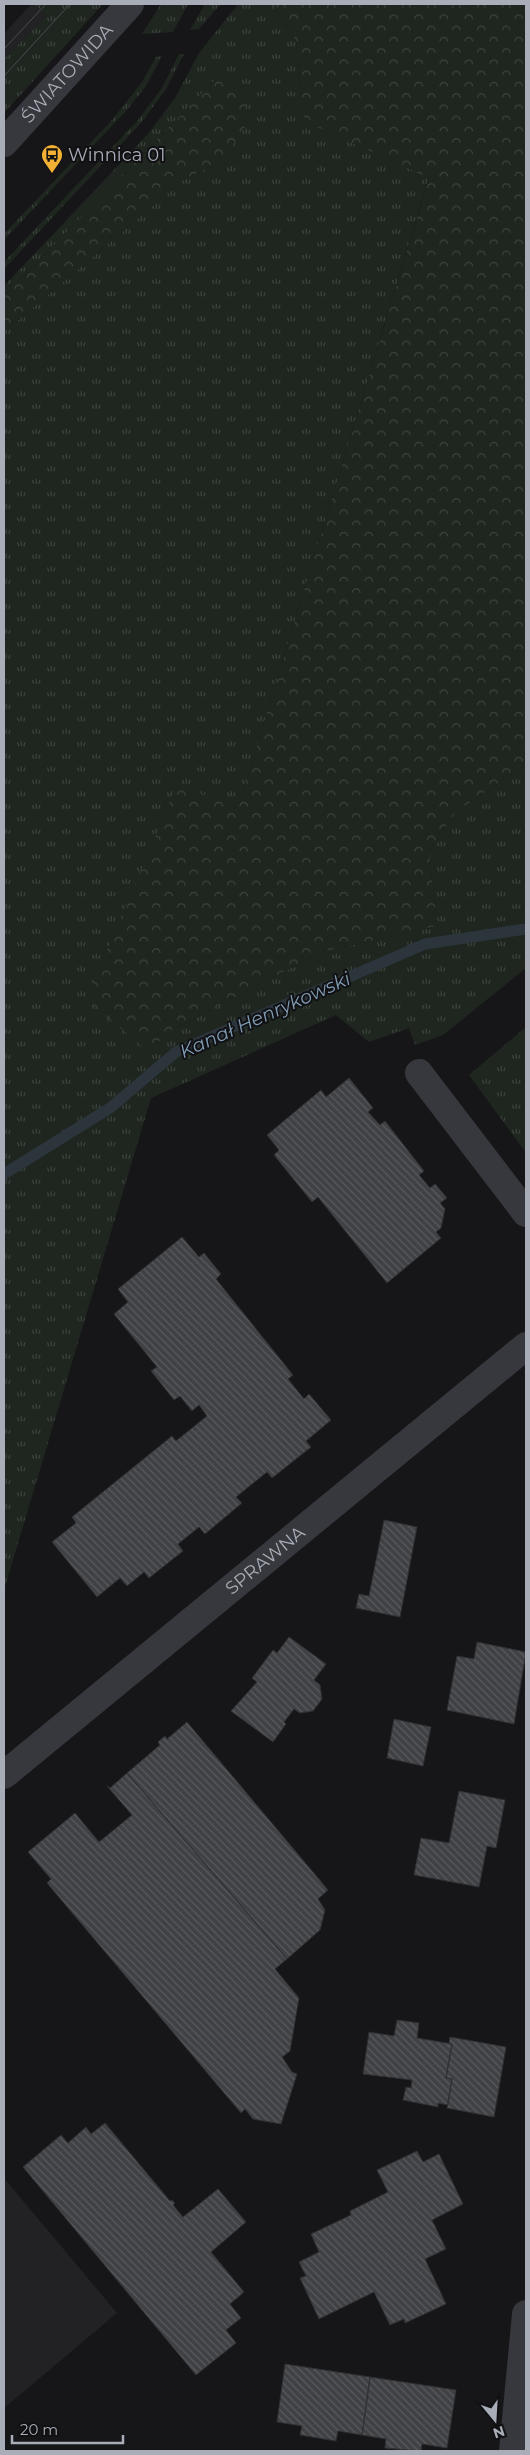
<svg xmlns="http://www.w3.org/2000/svg" width="530" height="2455" font-family="Montserrat,sans-serif">
  <style>
    .built { fill: #222225 }
    .grass { fill: url(#grass-tufts) }
    .forest { fill: url(#forest-crowns) }
    .lines { fill: none; stroke-linecap: round; stroke-linejoin: round }
    .stream { stroke: #2c353c; stroke-width: 11 }
    .building { fill: url(#building-back-hatch); stroke: #303034 }
    .minor { stroke: #37383d; stroke-width: 28 }
    .tram { stroke: #4a4c52; stroke-width: 1 }
    .labels { text-anchor: middle; dominant-baseline: central; stroke-width: 4; stroke-linejoin: round; paint-order: stroke }
    .street-label { font-size: 18px; fill: #a8adb8; stroke: #111113 }
    .poi-label { font-size: 18px; fill: #a8adb8; stroke: #111113; text-anchor: start }
    .water-label { font-size: 19px; font-style: italic; fill: #7f9bb3; stroke: #111113 }
  </style>
  <defs>
    <pattern id="grass-tufts" width="24" height="20" patternUnits="userSpaceOnUse" patternTransform="scale(1.25)"><rect width="24" height="20" fill="#1e261f"/><path d="M3 7l-1-3M5 7V3M7 7l1-3M15 17l-1-3M17 17v-4M19 17l1-3" fill="none" stroke="#3c433d"/></pattern>
    <pattern id="forest-crowns" width="20" height="18" patternUnits="userSpaceOnUse" patternTransform="scale(1.25)"><rect width="20" height="18" fill="#1e261f"/><path d="M2 6a3 3 0 1 1 6 0M12 15a3 3 0 1 1 6 0" fill="none" stroke="#3c433d"/></pattern>
    <pattern id="building-back-hatch" width="6" height="6" patternUnits="userSpaceOnUse" patternTransform="scale(1.25)"><rect width="6" height="6" fill="#404145"/><path d="M-1 5l2 2M0 0l6 6M5-1l2 2" fill="none" stroke="#595a5e"/></pattern>
  </defs>
  <rect width="100%" height="100%" fill="#161618"/>
  <path class="built" d="M31,4H34L46,15L4,59V34Z
    M4,2178L117,2313L4,2408Z"/>
  <path class="grass" d="M34,4H103L4,113V59L46,15Z
    M161,4H188L173,32L142,34Z
    M205,4H221L199,29L190,30Z
    M238,4H278L274,9L296,40L304,121L429,177L239,805L148,1051L172,1030L322,952L437,926L429,852L456,812L526,764V968L443,1035L415,1045L409,1028L369,1042L336,1015L151,1098L4,1590V332L183,180L224,160L218,77L4,296V286L148,134L175,98L199,53Z
    M179,54H184L166,89L141,123L4,269V262L138,120L162,88Z
    M162,56L146,86L126,111L4,240V234L113,119L142,82L156,57Z
    M526,1027V1153L469,1075Z"/>
  <path class="forest" d="M278,4H526V764L456,812L429,852L437,926L322,952L172,1030L148,1051L86,999L177,786L239,805L429,178L304,121L296,40L274,9Z
    M218,77L243,94L248,122L224,160L183,180L4,332V296Z"/>
  <g class="lines">
    <path class="stream" d="M4,1174L110,1108L176,1052L425,944L526,929"/>
  </g>
  <path class="building" d="M349,1078L373,1108L368,1112L380,1125L385,1121L424,1171L419,1175L430,1188L435,1184L447,1198L440,1203L445,1209L441,1228L436,1232L441,1238L387,1283L318,1197L312,1202L274,1155L279,1150L267,1135L321,1090L326,1097Z
    M182,1237L199,1257L204,1253L221,1274L216,1279L293,1375L288,1379L304,1399L309,1394L331,1420L306,1441L311,1447L272,1478L267,1472L236,1497L242,1503L205,1534L199,1527L178,1544L183,1551L149,1578L144,1572L127,1586L120,1578L97,1597L52,1542L76,1523L72,1517L172,1436L176,1441L207,1416L199,1405L192,1411L180,1396L174,1400L151,1371L157,1367L114,1314L128,1302L118,1289Z
    M384,1520L417,1527L400,1617L356,1608L359,1594L369,1596Z
    M289,1637L326,1664L314,1680L320,1685L322,1699L313,1711L300,1713L294,1709L284,1722L286,1724L273,1742L231,1711L257,1682L252,1678L273,1650L277,1653Z
    M477,1642L526,1652L514,1724L447,1710L457,1656L474,1659Z
    M394,1719L431,1727L423,1766L387,1758Z
    M187,1722L328,1890L318,1899L325,1910L320,1930L287,1959L127,1773L160,1745L158,1742L165,1736L167,1739Z
    M127,1773L287,1959L275,1969L299,1998L290,2051L282,2057L292,2072L297,2074L281,2124L253,2119L245,2109L241,2113L47,1883L51,1879L28,1852L75,1813L99,1842L132,1815L107,1786L110,1788Z
    M459,1791L505,1800L496,1848L487,1846L479,1887L414,1875L421,1838L449,1843Z
    M397,2020L419,2023L417,2038L452,2044L446,2078L452,2079L448,2105L438,2103V2107L403,2100L406,2087L411,2088L412,2080L363,2074L369,2032L394,2036Z
    M450,2037L506,2047L494,2117L447,2108L452,2079L446,2078L452,2044L449,2043Z
    M105,2123L170,2201L172,2200L175,2203L173,2205L183,2217L218,2189L246,2222L211,2252L244,2292L230,2304L241,2318L226,2330L236,2343L196,2375L23,2167L61,2135L68,2143L86,2127L91,2134Z
    M417,2151L423,2162L439,2154L463,2204L432,2220L446,2249L425,2259L446,2304L405,2323L404,2319L390,2325L374,2292L319,2319L300,2278L306,2276L299,2262L319,2252L311,2234L351,2215L350,2211L388,2192L377,2170Z
    M285,2364L370,2377L362,2435L338,2431L336,2441L300,2435L302,2426L277,2422Z
    M370,2377L456,2390L447,2448L422,2444L421,2451L385,2448L386,2439L362,2435Z"/>
  <g class="lines">
    <g class="minor">
      <path id="s1" d="M4,143L130,4"/>
      <path d="M419,1073L526,1213"/>
      <path id="s2" d="M4,1775L526,1346"/>
      <path d="M513,2451L526,2314"/>
    </g>
    <path class="tram" d="M4,49L46,4
      M4,76L70,4"/>
  </g>
  <defs>
    <g id="bus-pin" transform="scale(1.125)"><path d="M0 17L-7.5 6A9.5 9.5 0 1 1 7.5 6Z" fill="#f2b134" stroke="#111113"/><path d="M-5-6H5V4H4V6H2V4H-2V6H-4V4H-5ZM-3.5-4V0h7V-4ZM-3.5 1.2v1.5H-2V1.2ZM2 1.2v1.5H3.5V1.2Z" fill="#111"/></g>
  </defs>
  <g fill-rule="evenodd">
    <use href="#bus-pin" x="52" y="155"/>
  </g>
  <g class="labels">
    <g class="street-label">
      <text stroke="none"><textPath href="#s1" startOffset="94">ŚWIATOWIDA</textPath></text>
      <text stroke="none"><textPath href="#s2" startOffset="338">SPRAWNA</textPath></text>
    </g>
    <g class="poi-label">
      <text x="68" y="155">Winnica 01</text>
    </g>
    <g class="water-label">
      <text transform="translate(265 1015) rotate(-24)">Kanał Henrykowski</text>
    </g>
  </g>
  <rect width="530" height="2455" fill="none" stroke="#a8adb8" stroke-width="10"/>
  <g transform="translate(495 2420) rotate(162)" stroke="#111113" stroke-width="4" paint-order="stroke">
  <path d="M0-4L9 19L0 12L-9 19Z" fill="#a8adb8"/>
  <text y="-8" font-size="14" font-weight="bold" text-anchor="middle" fill="#a8adb8">N</text>
  </g>
  <path d="M12 2435v8h111v-8" fill="none" stroke="#a8adb8" stroke-width="2.5"/>
  <text x="20" y="2435" font-size="15" fill="#a8adb8" stroke="#111113" stroke-width="4" paint-order="stroke">20 m</text>
</svg>
